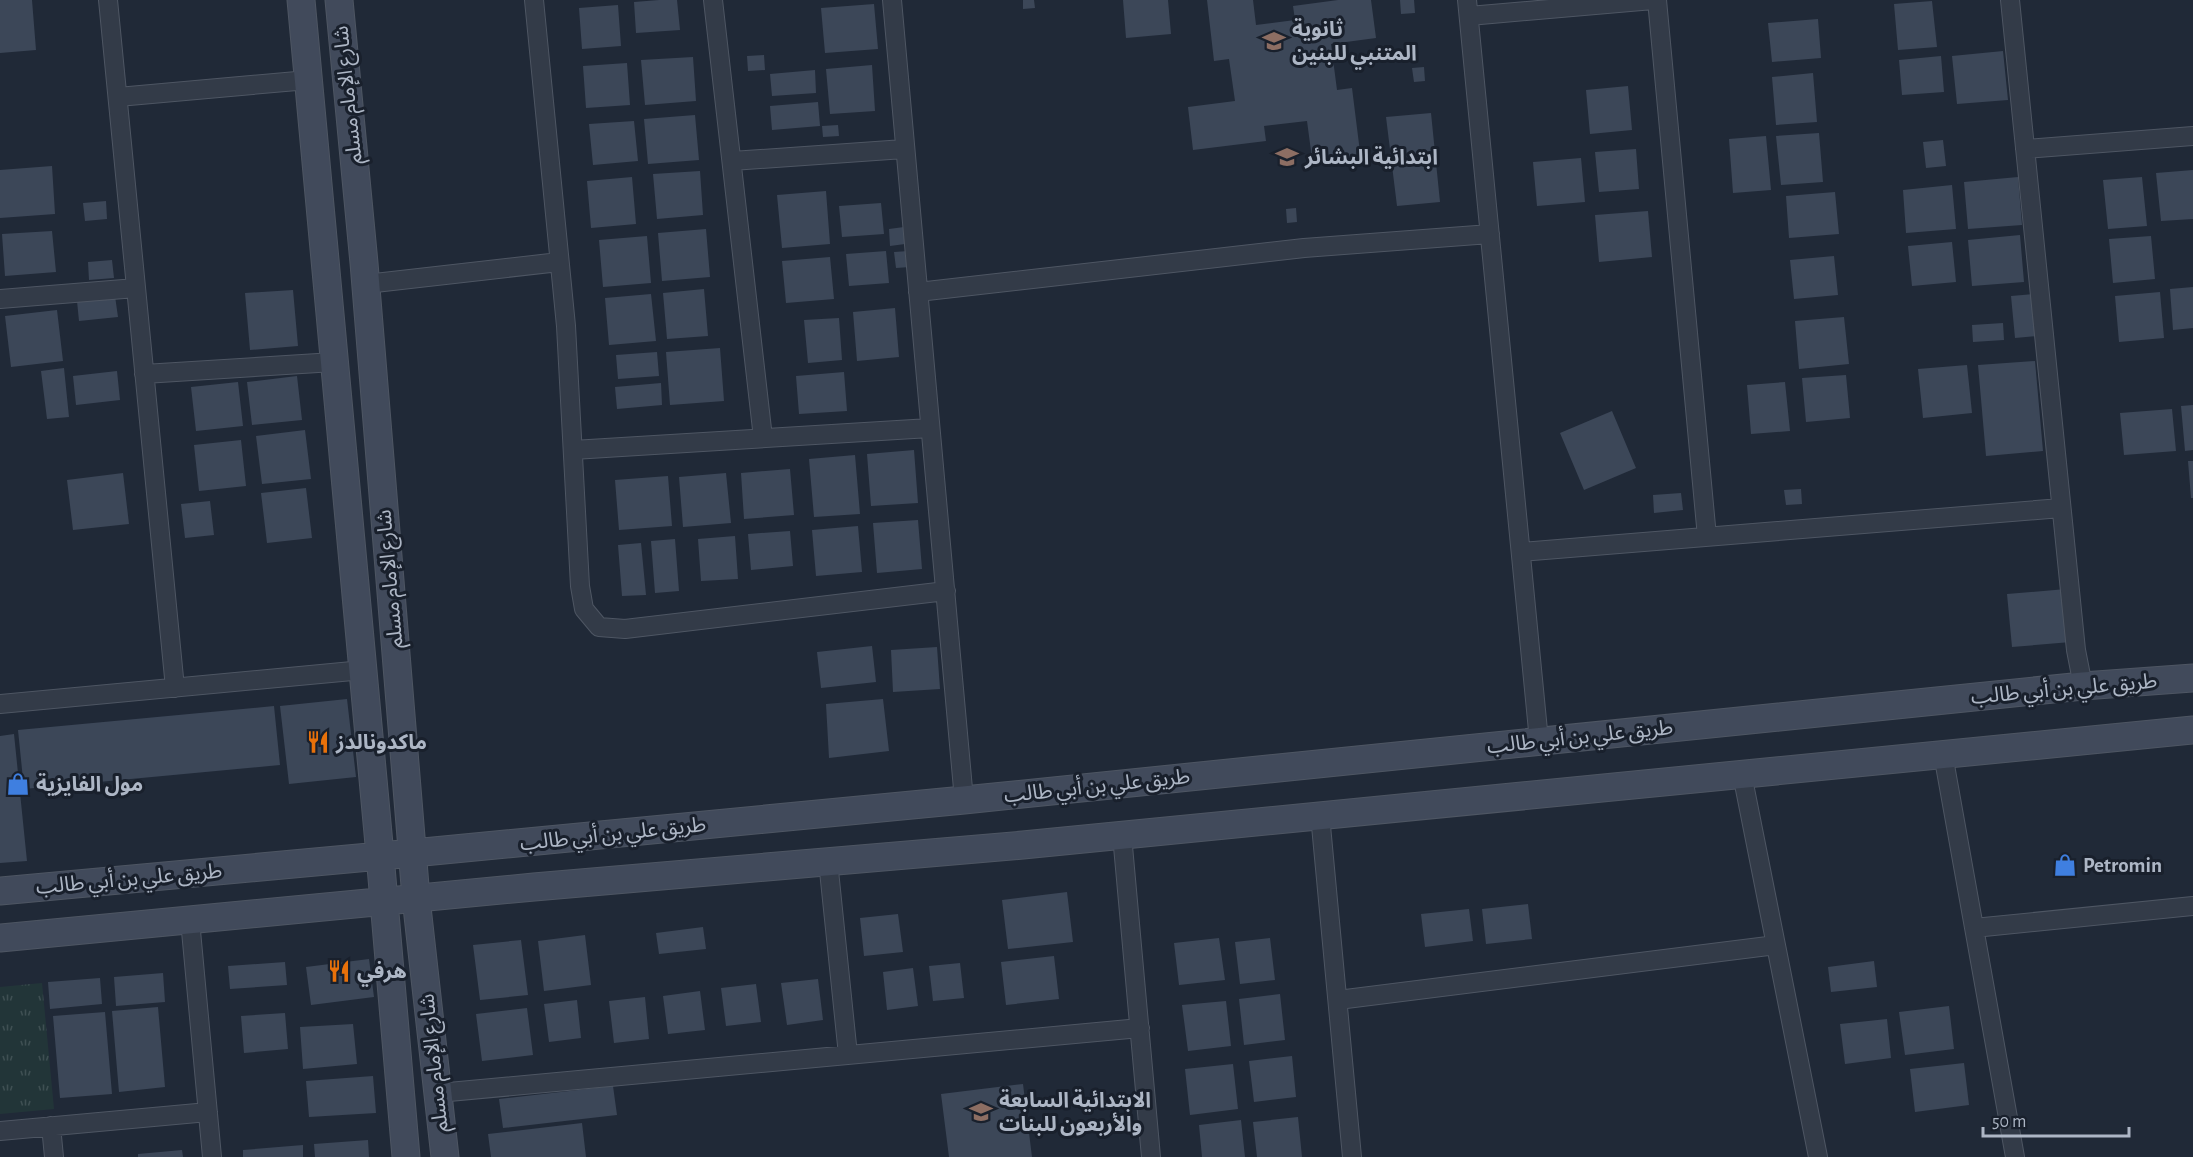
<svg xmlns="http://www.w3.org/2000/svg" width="2193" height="1157" font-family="'Alegreya Sans','Noto Sans Arabic',sans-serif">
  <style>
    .park { fill: url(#park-tufts) }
    .building { fill: #3c4758 }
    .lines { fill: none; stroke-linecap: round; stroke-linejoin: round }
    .minor-casing { stroke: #4e5663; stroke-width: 20 }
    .secondary-casing { stroke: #4e5663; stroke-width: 29 }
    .minor { stroke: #333b48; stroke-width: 18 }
    .secondary { stroke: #414a5b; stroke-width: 27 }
    .labels { text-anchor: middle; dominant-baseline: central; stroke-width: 6; stroke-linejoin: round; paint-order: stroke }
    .poi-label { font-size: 21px; font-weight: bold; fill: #adb6c5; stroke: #19202c; text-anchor: start }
    .street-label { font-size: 21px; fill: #adb6c5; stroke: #19202c }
  </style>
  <defs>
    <pattern id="park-tufts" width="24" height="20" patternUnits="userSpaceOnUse" patternTransform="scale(1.5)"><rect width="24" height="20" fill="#223538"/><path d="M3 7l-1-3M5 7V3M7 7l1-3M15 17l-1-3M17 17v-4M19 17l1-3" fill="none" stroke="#3f5053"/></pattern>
  </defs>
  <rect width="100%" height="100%" fill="#202937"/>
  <path class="park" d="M42,983L54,1109L0,1114V987Z"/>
  <path class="building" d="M0,0H32L36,50L0,53Z
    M659,0H677L680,30L636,33L634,2Z
    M1023,0H1034L1035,8L1023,9Z
    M1123,0H1168L1171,34L1126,38Z
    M1207,0H1253L1256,25L1295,20L1293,6L1338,0H1371L1376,38L1331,44L1337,90L1352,88L1361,160L1313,166L1307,121L1264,126L1266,141L1193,150L1188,107L1235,101L1229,59L1214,61Z
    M1400,0H1414L1415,13L1401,14Z
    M1932,1L1937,47L1898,50L1894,4Z
    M874,4L878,49L825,53L821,8Z
    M618,5L621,46L582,49L579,8Z
    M1818,19L1821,58L1772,62L1768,23Z
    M2003,51L2008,100L1957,104L1952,56Z
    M764,55L765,70L748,71L747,56Z
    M1941,56L1944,92L1902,95L1899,60Z
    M693,57L696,101L645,105L641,60Z
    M627,63L630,105L586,108L583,66Z
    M872,65L875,111L830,114L826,69Z
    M1424,67L1425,81L1414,82L1412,68Z
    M815,70L816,93L772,96L770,74Z
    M1813,73L1817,122L1776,125L1772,77Z
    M1628,86L1632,130L1590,134L1586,90Z
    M818,102L820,126L772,130L770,106Z
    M1431,113L1440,202L1397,206L1386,117Z
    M695,115L699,160L648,164L644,119Z
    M634,121L638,161L593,165L589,124Z
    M838,125L839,136L823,137L822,126Z
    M1819,133L1823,182L1781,185L1776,136Z
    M1766,136L1771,190L1733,193L1729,139Z
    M1943,140L1946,166L1926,168L1923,142Z
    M1636,149L1639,189L1599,192L1595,152Z
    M1581,158L1585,202L1537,206L1533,162Z
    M52,166L55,214L0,218V170Z
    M2193,170V219L2161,221L2156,173Z
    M700,171L703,215L657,219L653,174Z
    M632,177L636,224L591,228L587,181Z
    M2018,177L2022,225L1968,229L1964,182Z
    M2142,177L2147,226L2108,229L2103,180Z
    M1952,185L1956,229L1906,233L1903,190Z
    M826,191L830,244L782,248L777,195Z
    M1835,192L1839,234L1789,238L1786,196Z
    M106,201L107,219L85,221L83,203Z
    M881,203L884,234L842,237L839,206Z
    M1296,208L1297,222L1287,223L1286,209Z
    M1648,211L1652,257L1599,262L1595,215Z
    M904,227L905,244L890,246L889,229Z
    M706,229L710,277L662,281L658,233Z
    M52,231L56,272L5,276L2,234Z
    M2020,235L2024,282L1972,286L1968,240Z
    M647,236L651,283L603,287L599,240Z
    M2151,236L2155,279L2113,283L2109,239Z
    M1952,242L1956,282L1912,286L1908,246Z
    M886,251L889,283L849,286L846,254Z
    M909,251L910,267L896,268L894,252Z
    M1834,256L1838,295L1794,299L1790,260Z
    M830,257L834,299L786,303L782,261Z
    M112,260L114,278L89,280L88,262Z
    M2193,287V328L2173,330L2170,289Z
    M704,289L708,336L667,339L663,293Z
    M293,290L298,346L250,350L245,293Z
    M2160,292L2164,338L2119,342L2115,296Z
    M651,294L656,341L609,345L605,298Z
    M2035,294L2038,336L2015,338L2011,296Z
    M115,296L118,317L79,321L77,301Z
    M895,308L899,357L857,361L853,312Z
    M57,310L63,361L11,367L5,316Z
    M1844,317L1849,364L1799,369L1795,321Z
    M839,318L842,360L808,363L804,320Z
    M2003,323L2004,340L1973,342L1972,325Z
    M720,348L724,401L670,405L666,352Z
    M657,352L659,376L618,379L616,355Z
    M2035,361L2043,451L1986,456L1978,365Z
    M1967,365L1972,413L1923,418L1918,369Z
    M64,368L69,417L47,419L41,371Z
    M117,371L120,400L76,405L73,376Z
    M844,372L847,411L799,414L796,376Z
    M1846,375L1850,418L1806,422L1802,378Z
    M297,376L302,420L252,425L247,382Z
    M238,382L243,426L196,431L191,387Z
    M1785,382L1790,431L1751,434L1747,385Z
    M661,383L662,405L617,409L615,387Z
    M2193,405V450L2185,451L2181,406Z
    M2172,409L2176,451L2124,455L2120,413Z
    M1612,411L1636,468L1584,490L1560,433Z
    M305,430L311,479L262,484L256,436Z
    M241,440L246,486L199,491L194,445Z
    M914,450L918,503L871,506L867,454Z
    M855,455L860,514L814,517L809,459Z
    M2188,461H2193V498H2191Z
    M790,469L794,515L744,519L741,473Z
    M123,473L129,524L73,530L67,480Z
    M726,473L731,523L683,527L679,477Z
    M668,476L672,526L619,530L615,480Z
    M306,488L312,538L267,543L261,493Z
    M1801,489L1802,504L1786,505L1784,490Z
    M1681,493L1683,510L1654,513L1653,495Z
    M210,501L214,535L185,538L181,504Z
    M918,520L922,569L877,573L873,523Z
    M858,526L862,572L816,576L812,530Z
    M790,531L793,566L751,570L748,534Z
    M735,536L738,579L701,581L698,539Z
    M675,539L679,591L655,593L651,541Z
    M641,543L646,595L622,596L618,545Z
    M2066,589L2071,642L2012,647L2007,594Z
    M872,646L876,682L821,688L817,652Z
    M937,647L940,689L893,692L891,650Z
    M347,699L356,777L289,784L280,706Z
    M883,699L889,751L829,758L826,704Z
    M274,706L280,765L24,789L18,730Z
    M14,734L27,861L0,863V736Z
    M1067,892L1073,942L1008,949L1002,900Z
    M1528,904L1532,939L1486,944L1482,909Z
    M1469,909L1473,941L1425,947L1421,914Z
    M898,914L903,952L864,956L860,918Z
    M703,927L706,949L659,954L656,933Z
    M585,935L591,985L544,991L538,941Z
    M1219,938L1225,980L1179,985L1174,943Z
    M1270,938L1275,980L1240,984L1235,942Z
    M521,940L528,995L480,1000L473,945Z
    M1054,956L1059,999L1006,1005L1001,962Z
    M369,959L374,997L311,1005L306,967Z
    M1874,961L1877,987L1831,992L1828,967Z
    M285,962L287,985L230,989L228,966Z
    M960,963L964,998L933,1001L929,966Z
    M913,968L918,1006L887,1010L883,972Z
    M163,973L165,1002L116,1006L114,977Z
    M100,978L102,1004L50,1009L48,982Z
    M818,979L823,1020L787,1025L781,983Z
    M756,984L761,1022L726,1026L721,988Z
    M700,991L705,1030L668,1034L663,996Z
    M1280,994L1285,1040L1244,1045L1239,999Z
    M645,997L649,1039L614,1043L609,1001Z
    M577,1000L581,1038L549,1042L544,1004Z
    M1226,1001L1231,1046L1188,1051L1182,1005Z
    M1949,1006L1954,1049L1905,1055L1899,1012Z
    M158,1007L165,1087L119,1092L112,1011Z
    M527,1008L533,1055L482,1061L476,1014Z
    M105,1012L112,1094L60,1098L53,1016Z
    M285,1013L288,1049L244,1053L241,1016Z
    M1887,1019L1891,1058L1845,1064L1840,1024Z
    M353,1024L357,1064L303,1069L300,1027Z
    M1292,1056L1296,1097L1254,1102L1249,1061Z
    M1964,1063L1969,1105L1915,1112L1910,1069Z
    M1233,1064L1238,1109L1190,1115L1185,1069Z
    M373,1076L376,1113L309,1117L306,1081Z
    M1023,1084L1032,1157H949L941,1094Z
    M613,1086L617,1115L503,1128L499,1099Z
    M1298,1117L1302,1157H1257L1253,1122Z
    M1241,1120L1245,1157H1202L1199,1125Z
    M582,1123L586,1157H491L488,1134Z
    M368,1140L369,1157H315L314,1144Z
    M303,1145V1157H243V1150Z
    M182,1150L183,1157H138V1154Z"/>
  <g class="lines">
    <g class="minor-casing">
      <path id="minor" d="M108,0L175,688
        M534,0L566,326L580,586L584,609L599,627L625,629L946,591
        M713,0L763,438
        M892,0L964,800
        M1467,0L1539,741
        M1657,0L1707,537
        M2010,0L2076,650L2083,686
        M1469,16L1653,0
        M118,97L308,80
        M2025,149L2193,136
        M732,161L904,149
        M366,284L559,262
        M918,292L1304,248L1490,234
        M0,299L136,288
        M144,374L334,362
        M573,450L930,428
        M1521,552L2061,508
        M0,704L363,670
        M1943,754L2015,1157
        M1742,774L1818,1157
        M1320,815L1352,1157
        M1122,835L1151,1157
        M828,861L848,1055
        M190,920L212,1157
        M1974,928L2193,906
        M1338,1000L1776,945
        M438,1093L1140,1028
        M51,1126L54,1157
        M0,1131L208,1112"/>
    </g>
    <g class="secondary-casing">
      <path id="secondary" d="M301,0L380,855L406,1157
        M339,0L364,263L416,898L445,1157
        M0,891L413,853L964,800L2083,686L2193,678
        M0,938L534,887L1023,845L2193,730"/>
    </g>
    <use href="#minor" class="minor"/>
    <use href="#secondary" class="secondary"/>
  </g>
  <defs>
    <g id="school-bare" transform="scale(1.8)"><path d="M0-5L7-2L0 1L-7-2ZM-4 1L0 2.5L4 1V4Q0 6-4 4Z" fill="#8d6e63" stroke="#19202c" stroke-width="2.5" paint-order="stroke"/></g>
    <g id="restaurant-bare" transform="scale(1.8)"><path d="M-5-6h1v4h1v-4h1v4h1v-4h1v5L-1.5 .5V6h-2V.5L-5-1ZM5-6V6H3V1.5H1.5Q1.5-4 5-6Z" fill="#e8710a" stroke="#19202c" stroke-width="2.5" paint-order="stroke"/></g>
    <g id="shop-bare" transform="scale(1.8)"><path d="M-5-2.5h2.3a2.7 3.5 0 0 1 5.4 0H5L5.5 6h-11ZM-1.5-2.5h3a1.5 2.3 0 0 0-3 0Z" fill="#3f7fe0" stroke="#19202c" stroke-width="2.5" paint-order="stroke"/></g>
  </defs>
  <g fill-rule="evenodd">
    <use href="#school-bare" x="1274" y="41"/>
    <use href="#school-bare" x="1287" y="157"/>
    <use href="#restaurant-bare" x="318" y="742"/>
    <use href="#shop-bare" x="18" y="784"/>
    <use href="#shop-bare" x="2065" y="865"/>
    <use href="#restaurant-bare" x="339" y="971"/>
    <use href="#school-bare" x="981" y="1112"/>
  </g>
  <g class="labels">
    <g class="poi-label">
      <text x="1292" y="29">ثانوية<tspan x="1292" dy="24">المتنبي للبنين</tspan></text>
      <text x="1305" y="157">ابتدائية البشائر</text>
      <text x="336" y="742">ماكدونالدز</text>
      <text x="36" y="784">مول الفايزية</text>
      <text x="2083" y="865">Petromin</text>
      <text x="357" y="971">هرفي</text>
      <text x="999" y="1100">الابتدائية السابعة<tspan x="999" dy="24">والأربعون للبنات</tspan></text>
    </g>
    <g class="street-label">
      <text transform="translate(348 95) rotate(-96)">شارع الإمام مسلم</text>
      <text transform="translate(390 579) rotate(-95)">شارع الإمام مسلم</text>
      <text transform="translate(2064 689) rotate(-5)">طريق علي بن أبي طالب</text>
      <text transform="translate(1580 737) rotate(-6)">طريق علي بن أبي طالب</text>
      <text transform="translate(1097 786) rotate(-6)">طريق علي بن أبي طالب</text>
      <text transform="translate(613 834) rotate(-6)">طريق علي بن أبي طالب</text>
      <text transform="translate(129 879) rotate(-5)">طريق علي بن أبي طالب</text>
      <text transform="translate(434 1063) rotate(-96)">شارع الإمام مسلم</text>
    </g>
  </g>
  <path d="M1983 1127v9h146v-9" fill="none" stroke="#adb6c5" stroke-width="3"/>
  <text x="1992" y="1127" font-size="18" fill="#adb6c5" stroke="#19202c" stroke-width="4.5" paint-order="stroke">50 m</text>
</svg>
